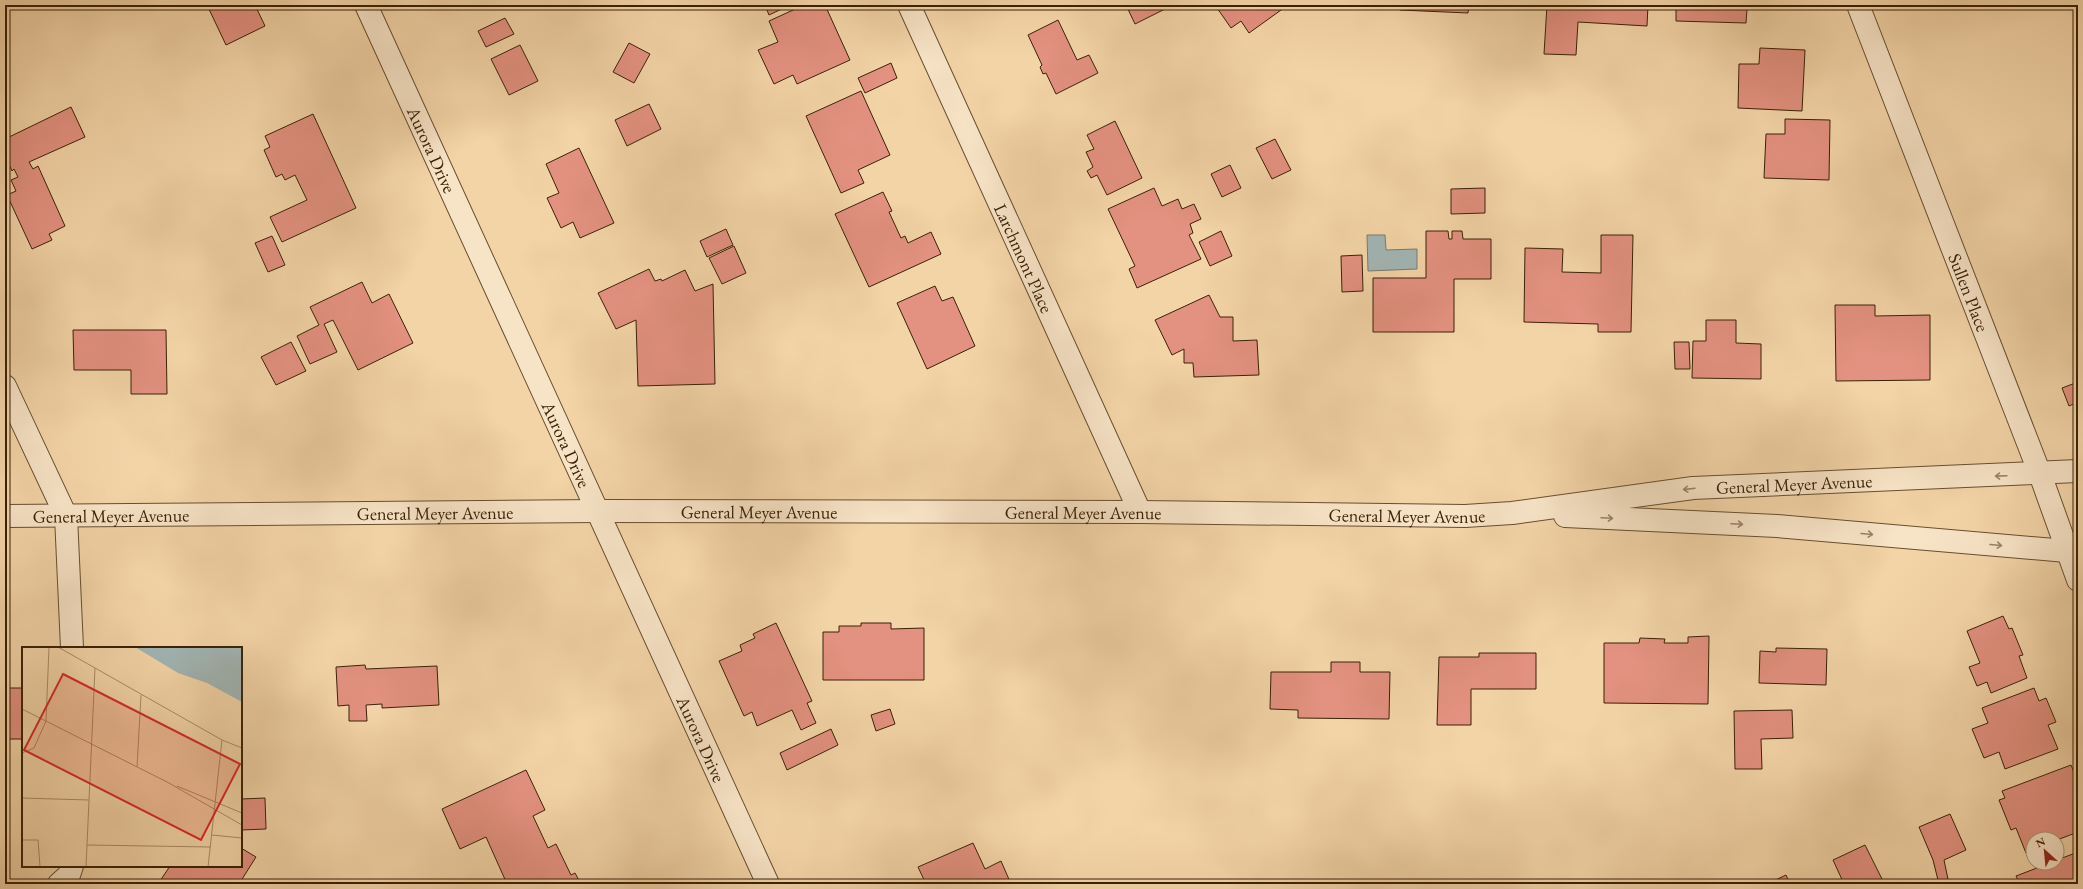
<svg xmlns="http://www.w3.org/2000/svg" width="2083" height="889" font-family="'EB Garamond',serif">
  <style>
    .water { fill: #a1b5b4; stroke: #787a6e }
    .building { fill: #e39180; stroke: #3a2106 }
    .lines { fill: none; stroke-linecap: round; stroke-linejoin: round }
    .minor-casing { stroke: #684e2e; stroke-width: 24 }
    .tertiary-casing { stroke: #684e2e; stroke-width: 24 }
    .minor { stroke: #f7e3c6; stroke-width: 22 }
    .tertiary { stroke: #f7e3c6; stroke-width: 22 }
    .oneway { stroke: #988266 }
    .labels { text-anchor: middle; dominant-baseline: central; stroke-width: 3.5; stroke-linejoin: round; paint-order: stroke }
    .street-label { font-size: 18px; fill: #3a2106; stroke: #f7e3c6 }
    .inset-road { fill: none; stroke: #a98c67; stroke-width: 1 }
    .view { fill: #d62828; fill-opacity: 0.15; stroke: #d62828; stroke-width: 2 }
    .inset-edge { fill: none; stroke: #3a2106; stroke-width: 2 }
  </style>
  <rect width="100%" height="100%" fill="#f3d4a7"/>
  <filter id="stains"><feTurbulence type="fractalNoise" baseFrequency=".005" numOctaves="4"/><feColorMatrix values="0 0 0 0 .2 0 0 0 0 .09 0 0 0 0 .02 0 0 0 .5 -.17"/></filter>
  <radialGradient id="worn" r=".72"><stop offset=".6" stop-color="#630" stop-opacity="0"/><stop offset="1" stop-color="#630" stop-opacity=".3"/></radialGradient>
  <path class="water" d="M1367,235H1385L1386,250L1417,249V269L1368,271Z"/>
  <path class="building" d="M207,5H255L265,26L226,45Z
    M765,5H790L769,15Z
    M804,5H825L850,60L797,84L793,75L774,84L758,50L778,42L769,21Z
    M1126,5H1171V6L1135,24Z
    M1215,5H1288L1249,33L1241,21L1231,28Z
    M1400,5H1469L1468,13L1400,10Z
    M1547,5H1648L1647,26L1578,22L1576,55L1544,54Z
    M1671,5H1753V9H1747L1746,23L1676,21V6Z
    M505,18L514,34L486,47L478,31Z
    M1058,20L1077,60L1089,55L1098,73L1056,94L1046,73L1043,74L1040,67L1042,65L1028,35Z
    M629,43L650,54L634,83L613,72Z
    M520,45L538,81L509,95L491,59Z
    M1760,48L1805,50L1802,111L1738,108L1739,64H1759Z
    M891,63L897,78L865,93L858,78Z
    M861,91L890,155L858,170L864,183L841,193L806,116Z
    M649,104L661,129L627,146L615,120Z
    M71,107L85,137L29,162L33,169L38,166L65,226L49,234L52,240L32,249L7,195L16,191L11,180L18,177L14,169L12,171L5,156V139Z
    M313,114L356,208L282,242L270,217L307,200L295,175L285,180L282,174L276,177L264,150L270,147L265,136Z
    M1785,119L1830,120L1829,180L1764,178L1766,134H1785Z
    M1115,121L1142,178L1107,195L1097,175L1091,178L1087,171L1093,167L1086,152L1094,149L1087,135Z
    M1275,139L1291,170L1272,179L1256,148Z
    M579,148L614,223L580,238L573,222L561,228L547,198L559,193L546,164Z
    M1230,165L1241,188L1222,197L1211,174Z
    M1154,188L1162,206L1178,199L1182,209L1194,204L1201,219L1190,224L1193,233L1189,235L1201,259L1137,288L1129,269L1135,266L1108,209Z
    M1485,188V213L1451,214V189Z
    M883,192L892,211L889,212L901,238L905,236L908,243L931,232L941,254L869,287L835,214Z
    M726,229L733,245L707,257L700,241Z
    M1221,231L1232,256L1210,266L1199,242Z
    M1426,231H1448L1449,239H1452V231H1462L1463,239H1491V279H1454V332H1373V278H1426Z
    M1601,235H1633L1631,332H1598V324L1524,322L1525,248L1563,249L1562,272L1601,273Z
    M272,236L285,265L268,272L255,243Z
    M734,246L746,273L722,284L709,258Z
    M1362,255L1363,291L1342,292L1341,256Z
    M649,269L655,281L661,279L662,281L685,270L695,291L713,284L715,384L638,386L636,320L616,329L598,293Z
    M362,282L372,303L389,294L413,343L358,370L333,320L324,324L337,352L310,364L297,336L319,325L310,307Z
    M935,286L942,301L953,297L975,346L927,369L897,303Z
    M1209,295L1220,317H1233V341L1257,340L1259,375L1194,377L1193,363H1184V349L1172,355L1155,320Z
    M1835,305H1875V316L1930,315V380L1836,381Z
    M1706,320H1736V343L1761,344V379L1692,378L1693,341H1706Z
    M73,330H166L167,394H131V370H74Z
    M291,342L306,371L276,385L261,357Z
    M1674,342H1689L1690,369H1675Z
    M2078,382V402L2069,406L2062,388Z
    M2003,616L2009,629L2012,628L2023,655L2019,656L2027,678L1991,693L1987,682L1977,686L1969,667L1980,663L1967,631Z
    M776,623L812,701L807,703L816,723L801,730L792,710L757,726L752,712L744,716L719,661L742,651L740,645L755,638L753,634Z
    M861,623H891V629L924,628V680H823V632H839V626H861Z
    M1709,636L1708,704L1604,703V643H1639L1640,638L1665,639L1664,643H1688V637Z
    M1776,648L1827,649L1826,685L1759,683L1760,651L1776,652Z
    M1479,653H1536V689H1471V725H1437L1439,657H1479Z
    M1331,662H1360V672H1390L1389,719L1298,718V710L1270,709L1271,672H1331Z
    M365,665L366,669L437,666L439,705L382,708V704L366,705L367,721H349V705L338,706L336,667Z
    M5,678V688H23V739H5Z
    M2034,688L2039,701L2046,698L2056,722L2048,725L2058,749L2005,769L1999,752L1984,758L1972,729L1988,723L1982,708Z
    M890,709L895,724L876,731L871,715Z
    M1792,710L1793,738L1761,739L1762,769H1735L1734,711Z
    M831,729L838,745L787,770L780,753Z
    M2071,765L2078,782V832L2057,840L2033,839V850L2026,853L2016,828L2011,830L1999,800L2005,798L2002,791Z
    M526,770L545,810L533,816L548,848L556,844L571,875L575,873L581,884H507L486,837L460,849L442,809Z
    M265,798L266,829L241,830V799Z
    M1950,814L1966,850L1944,860L1949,884H1939L1933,860L1919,827Z
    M973,843L985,869L1001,861L1011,884H926L918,867Z
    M1865,845L1884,883L1844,884L1833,860Z
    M241,848L256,857L239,884H158L170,866H241Z
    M2078,852V884H2020L2016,876L2050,863H2057V860Z
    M1786,875L1790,884H1767Z"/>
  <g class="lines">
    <g class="minor-casing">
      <g id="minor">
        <path id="s1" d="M366,5L768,884"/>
        <path id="s2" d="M909,5L1140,512"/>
        <path d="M5,386L66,516L72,648"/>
        <path d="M59,884L69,875L72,866"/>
      </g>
    </g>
    <g class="tertiary-casing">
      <g id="tertiary">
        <path id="s3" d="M1858,5L2040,474L2078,580"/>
        <path id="s4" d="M5,516L598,511L1140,512L1465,516L1512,513L1693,488L2078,471"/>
        <path d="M1565,516L1777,526L2078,552"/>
      </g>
    </g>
    <use href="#minor" class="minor"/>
    <use href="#tertiary" class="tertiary"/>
  </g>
  <defs><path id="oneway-shaft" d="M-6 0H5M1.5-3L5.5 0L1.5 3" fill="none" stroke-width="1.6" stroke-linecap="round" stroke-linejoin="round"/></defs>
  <g class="oneway">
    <use href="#oneway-shaft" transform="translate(2001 476) rotate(178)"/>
    <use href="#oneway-shaft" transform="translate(1689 489) rotate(173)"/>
    <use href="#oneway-shaft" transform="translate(1607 518) rotate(3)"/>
    <use href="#oneway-shaft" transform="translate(1737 524) rotate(3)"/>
    <use href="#oneway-shaft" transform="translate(1867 534) rotate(5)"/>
    <use href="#oneway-shaft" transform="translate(1996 545) rotate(5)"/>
  </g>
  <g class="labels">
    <g class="street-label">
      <text stroke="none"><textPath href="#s1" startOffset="159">Aurora Drive</textPath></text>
      <text stroke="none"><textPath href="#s2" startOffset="278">Larchmont Place</textPath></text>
      <text stroke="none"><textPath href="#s3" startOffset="308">Sullen Place</textPath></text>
      <text stroke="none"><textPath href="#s1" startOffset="483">Aurora Drive</textPath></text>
      <text stroke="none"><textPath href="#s4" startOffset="1791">General Meyer Avenue</textPath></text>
      <text stroke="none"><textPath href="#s4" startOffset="754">General Meyer Avenue</textPath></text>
      <text stroke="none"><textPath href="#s4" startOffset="1078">General Meyer Avenue</textPath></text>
      <text stroke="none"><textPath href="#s4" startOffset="430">General Meyer Avenue</textPath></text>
      <text stroke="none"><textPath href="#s4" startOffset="1402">General Meyer Avenue</textPath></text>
      <text stroke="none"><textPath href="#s4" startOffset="106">General Meyer Avenue</textPath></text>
      <text stroke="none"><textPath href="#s1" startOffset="807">Aurora Drive</textPath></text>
    </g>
  </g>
  <g transform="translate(22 647)">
    <rect width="220" height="220" fill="#f3d4a7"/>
    <path d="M113,0H220V55L185,36L156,26Z" fill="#a1b5b4"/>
    <path class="inset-road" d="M36,0L200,93L220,101M0,62L147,136L220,178M0,106L12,101L24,74L27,0M115,120L119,48M155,139L220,166M0,151L67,153M190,188L220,191M0,193H16L18,220M65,198L189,200M64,220L73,21M186,220L200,93"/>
    <path class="view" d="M41,27L218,117L179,193L2,103Z"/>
    <rect width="220" height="220" class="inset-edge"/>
  </g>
  <rect width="2083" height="889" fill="none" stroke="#f3d4a7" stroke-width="20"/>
  <rect x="6" y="6" width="2071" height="877" fill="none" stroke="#3a2106" stroke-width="2"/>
  <rect x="10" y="10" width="2063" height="869" fill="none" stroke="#3a2106"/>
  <g transform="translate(2045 851) rotate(333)"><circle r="19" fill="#f7e3c6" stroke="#ab9579"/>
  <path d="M0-3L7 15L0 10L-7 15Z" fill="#8f2418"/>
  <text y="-6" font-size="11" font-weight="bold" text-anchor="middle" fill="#3a2106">N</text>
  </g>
  <rect width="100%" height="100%" filter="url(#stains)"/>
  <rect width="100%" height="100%" fill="url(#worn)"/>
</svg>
